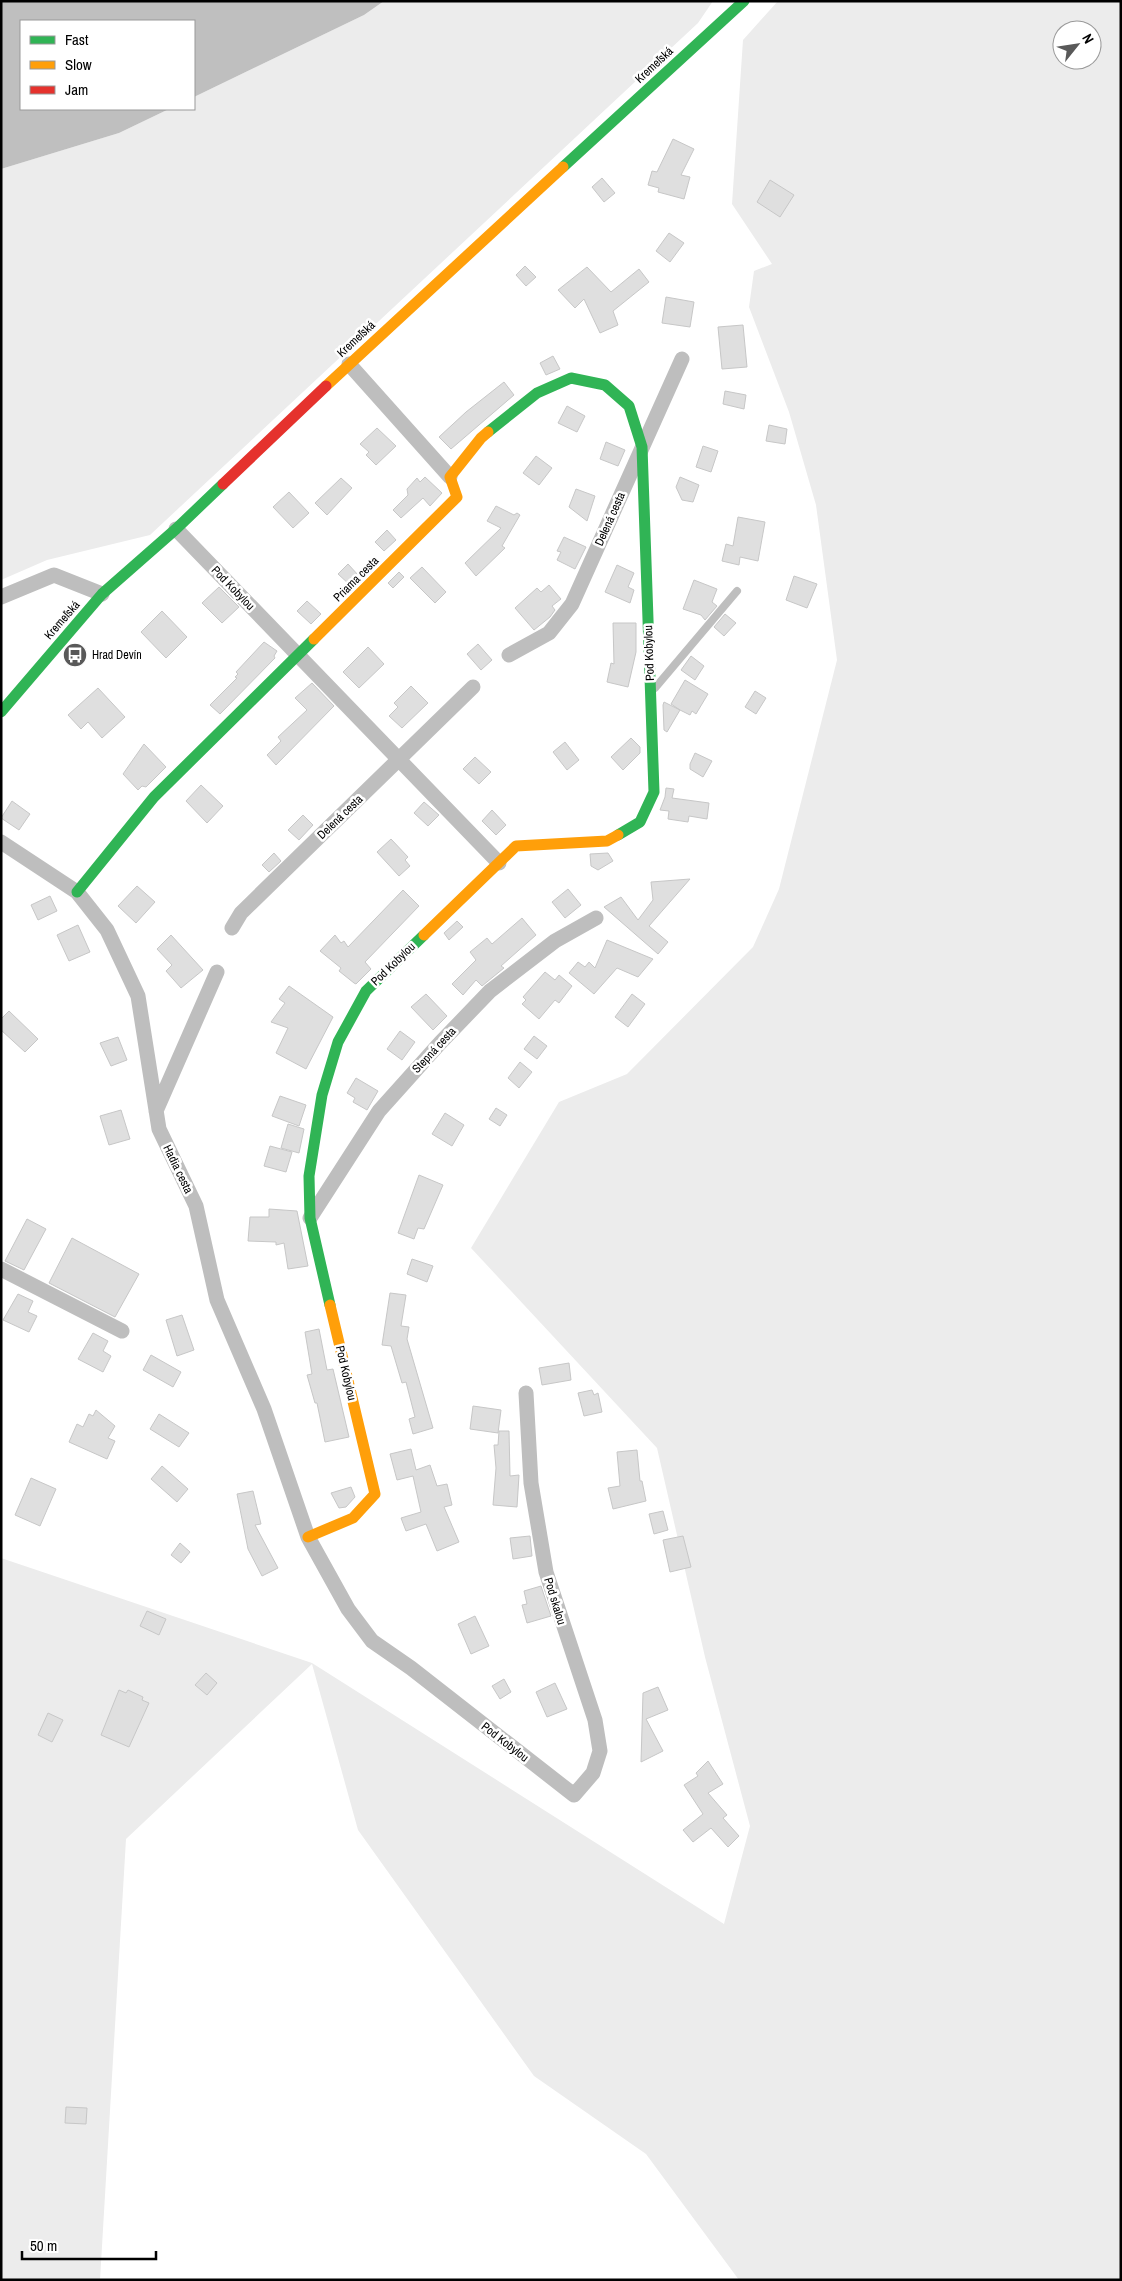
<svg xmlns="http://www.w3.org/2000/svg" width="1122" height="2281" font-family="'Archivo Narrow',sans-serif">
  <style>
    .green { fill: #ececec; fill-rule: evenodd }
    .water { fill: #bfbfbf }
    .building { fill: #dfdfdf; stroke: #c7c7c7 }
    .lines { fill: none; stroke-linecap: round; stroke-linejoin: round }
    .lane { stroke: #bebebe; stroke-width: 8 }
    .street { stroke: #bebebe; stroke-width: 15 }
    .fast { stroke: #30b455; stroke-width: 11 }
    .slow { stroke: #ff9f0a; stroke-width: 11 }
    .jam { stroke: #e5322d; stroke-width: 11 }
    .labels { text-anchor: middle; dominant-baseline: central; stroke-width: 5; stroke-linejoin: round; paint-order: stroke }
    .street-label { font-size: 12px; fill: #000; stroke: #fff }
    .poi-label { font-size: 12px; fill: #000; stroke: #fff; text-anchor: start }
  </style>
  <rect width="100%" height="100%" fill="#fff"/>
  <path class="green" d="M384,1H713L698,23L150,535L47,560L1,580V169L119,133L169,109H194V97L364,15Z
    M778,1H1121V2280H739L646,2154L534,2076L358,1830L312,1664L126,1839L100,2280H1V1558L312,1663L724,1924L750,1826L705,1657L657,1448L471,1248L559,1102L627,1074L753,947L779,889L837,660L816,505L789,412L749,307L754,271L772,264L732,204L743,40ZM1062,30H1092V60H1062Z"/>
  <path class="water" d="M1,1H384L364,15L194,97V21H21V109H169L119,133L1,169Z"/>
  <path class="building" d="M673,139L694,149L681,175L690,177L684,199L658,192L659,188L648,185L652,171L657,172Z
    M602,178L615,193L604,202L592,187Z
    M770,180L794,195L780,217L757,202Z
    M669,233L684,243L670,262L656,251Z
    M525,266L536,277L526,286L516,275Z
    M587,267L611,292L639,269L649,282L613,311L618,325L600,333L584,299L575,308L558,290Z
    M666,297L694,302L690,327L662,323Z
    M743,325L747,367L722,369L718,327Z
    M553,356L560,369L546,375L540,363Z
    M504,382L514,395L451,449L439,437L466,412Z
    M725,391L746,395L744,409L723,404Z
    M567,406L585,416L577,432L558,423Z
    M769,425L787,429L785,444L766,441Z
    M377,428L396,446L376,465L366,455L369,452L360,444Z
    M606,442L625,450L618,466L600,459Z
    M703,446L718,451L711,472L696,467Z
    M536,456L552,468L539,485L523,473Z
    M425,477L442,493L430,506L423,498L401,518L393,510L408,495L407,489L417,478L420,482Z
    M680,477L699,485L693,502L682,500L676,487Z
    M341,478L352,488L327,515L315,503Z
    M576,489L595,496L587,521L569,507Z
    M289,492L309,513L293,528L273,507Z
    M496,506L514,515L517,513L520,515L502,546L505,548L476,576L465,563L501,528L487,521Z
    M738,517L765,522L758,561L740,557L739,565L722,561L726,544L733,546Z
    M387,530L396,540L384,551L375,542Z
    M564,537L586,547L575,569L557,560L561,552L557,551Z
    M348,564L359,576L350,585L338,574Z
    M617,565L634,573L628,587L634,590L630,603L605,592Z
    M422,567L446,592L435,603L410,578Z
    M399,572L404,577L393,588L388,583Z
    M794,576L817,584L807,608L786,600Z
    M694,580L717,589L712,602L717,606L705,620L701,615L683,609Z
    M549,585L561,599L552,606L555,610L550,617L534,630L515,608L537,588L541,592Z
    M219,587L239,607L222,623L202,603Z
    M307,601L321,614L311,624L297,611Z
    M162,611L187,637L166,658L141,632Z
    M725,614L736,623L724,636L714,627Z
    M613,623H636V652L628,687L607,682L611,663L614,664Z
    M264,642L277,651L274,656L275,658L220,714L210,705L237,678L235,677L238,674L236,672Z
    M478,644L492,660L481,670L467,654Z
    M368,647L384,664L359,688L343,672Z
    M691,656L704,666L695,680L681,670Z
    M685,680L708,694L696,714L692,711L690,715L680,710L667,732L664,730L663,705L664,702L680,710L671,704Z
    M312,683L334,706L276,765L267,755L281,741L278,737L307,710L295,698Z
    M411,686L428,703L402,728L389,716L398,707L394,703Z
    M98,688L125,717L102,738L88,722L81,729L68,715Z
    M755,691L766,698L756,714L745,707Z
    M631,738L640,747V753L623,770L611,757Z
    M565,742L579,760L567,770L553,752Z
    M144,744L166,767L146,787L142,786L138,790L123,774Z
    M695,753L712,761L703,777L690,769V764Z
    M475,757L491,772L479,784L463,769Z
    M201,785L223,806L207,823L186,801Z
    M666,788L674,789L672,798L709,803L707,819L689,816L688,822L668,819L669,811L660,810L665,797Z
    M12,801L30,814L19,830L1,818Z
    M424,802L439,815L428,826L414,813Z
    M492,810L506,825L496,835L482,821Z
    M303,815L313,825L299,840L288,830Z
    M391,839L408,857L405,860L410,866L399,876L377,852Z
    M274,853L281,861L269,872L262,865Z
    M608,853L613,861L598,870L591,866L590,854Z
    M690,879L649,926L668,942L658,954L604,907L621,897L638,920L653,900L651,882Z
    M137,886L155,902L136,923L118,906Z
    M568,889L581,905L565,918L552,902Z
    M403,890L419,906L365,962L371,969L356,984L354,983L339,971L341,968L320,951L335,935L341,943L344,941L348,947Z
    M50,896L57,911L38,920L31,905Z
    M522,918L536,935L501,966L504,968L482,986L476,980L463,995L452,984L476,960L470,952L487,938L492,944Z
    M457,921L463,927L449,940L444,933Z
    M78,925L90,952L69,961L57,935Z
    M171,935L203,970L181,988L166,971L172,965L157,949Z
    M607,940L653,959L638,977L617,968L594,994L569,973L578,962L585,967L589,962L595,968Z
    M545,972L555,980L559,975L572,986L559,1003L555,1000L539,1019L522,1004L526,1000L523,997Z
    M289,986L333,1017L306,1069L276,1053L288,1028L271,1022L285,1003L279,999Z
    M426,994L447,1016L433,1030L411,1007Z
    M632,994L645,1004L628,1027L615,1017Z
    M9,1011L38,1039L25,1052L1,1030V1019Z
    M400,1031L415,1042L402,1060L387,1049Z
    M534,1036L547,1046L537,1059L524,1049Z
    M118,1037L127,1060L111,1066L100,1043Z
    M520,1062L532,1072L519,1088L508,1078Z
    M356,1078L378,1091L367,1110L353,1102L355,1098L347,1093Z
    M280,1096L306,1105L299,1126L272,1116Z
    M496,1108L507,1115L500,1126L489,1119Z
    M121,1110L130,1139L109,1145L100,1116Z
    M445,1113L464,1125L452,1146L432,1134Z
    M288,1124L304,1129L299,1153L281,1148Z
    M270,1146L292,1152L286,1172L264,1166Z
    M419,1175L443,1185L424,1229L418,1228L414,1239L398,1233Z
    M269,1209L297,1211L308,1266L288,1269L284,1243L276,1245V1242L248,1241L250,1217H269Z
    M27,1219L46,1229L24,1270L5,1261Z
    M72,1238L139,1274L115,1317L49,1283Z
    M412,1259L433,1266L427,1282L407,1274Z
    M390,1293L406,1295L401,1326L409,1327L407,1339L433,1428L413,1434L409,1419L415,1417L406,1382L402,1383L391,1346L382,1345Z
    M18,1294L33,1301L28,1312L37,1316L29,1332L3,1320Z
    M182,1315L194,1350L177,1356L166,1320Z
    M319,1329L327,1370L333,1369L349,1437L325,1442L317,1403H315L307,1375L312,1374L305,1332Z
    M93,1333L108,1341L103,1351L111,1356L103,1372L78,1359Z
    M151,1355L181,1372L173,1387L143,1370Z
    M569,1363L571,1380L542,1385L539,1368Z
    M592,1390L594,1395L598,1393L602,1412L584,1416L578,1393Z
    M473,1406L501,1410L498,1433L470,1429Z
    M96,1410L115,1426L108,1438L115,1441L107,1459L69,1442L77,1424L83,1427L89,1414L93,1416Z
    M159,1414L189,1433L179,1447L150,1429Z
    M499,1431H509L510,1476L519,1475L517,1507L493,1505L496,1468L494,1445H498Z
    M411,1449L416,1470L430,1465L437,1486L447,1484L452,1505L444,1507L459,1542L437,1551L426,1524L406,1531L401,1518L421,1512L413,1476L397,1480L390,1454Z
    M637,1450L640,1481H642L646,1501L613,1509L608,1488L620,1486L617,1452Z
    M162,1466L188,1489L177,1502L151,1479Z
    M31,1478L56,1489L40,1526L15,1515Z
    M351,1487L355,1497L346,1507L339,1508L331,1493Z
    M253,1491L261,1524L255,1525L278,1568L262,1576L248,1549L237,1494Z
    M663,1511L668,1530L654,1534L649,1514Z
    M530,1536L532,1556L513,1559L510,1538Z
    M683,1536L691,1567L670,1572L663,1540Z
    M180,1543L190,1552L181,1563L171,1555Z
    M541,1586L551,1616L527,1623L522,1605L527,1604L524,1591Z
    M147,1611L166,1619L159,1635L140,1626Z
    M475,1616L489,1646L471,1654L458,1624Z
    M206,1673L217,1683L207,1695L195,1685Z
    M504,1679L511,1692L500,1699L492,1686Z
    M555,1683L567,1709L547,1717L536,1692Z
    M658,1687L668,1710L646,1719L663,1751L641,1762L643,1693Z
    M119,1690L126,1693L128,1690L143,1697L142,1700L149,1703L129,1747L101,1735Z
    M48,1713L63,1720L52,1742L38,1735Z
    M708,1761L723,1784L708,1793L727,1815L723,1818L739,1836L728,1847L711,1828L693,1842L683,1830L703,1814L684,1785L698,1776L696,1773Z
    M66,2107L87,2108L86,2124L65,2123Z"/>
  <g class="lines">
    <path class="lane" d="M655,688L737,591"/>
    <path class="street" d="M349,364L450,477
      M176,529L499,863
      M1,597L54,575L102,594
      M509,655L549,633L572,604L682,359
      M1,842L77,892L107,930L138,996L159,1129L196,1206L217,1300L264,1409L308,1537L348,1609L372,1641L411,1668L574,1795L593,1773L600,1751L595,1720L546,1572L531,1483L526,1393
      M232,928L241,913L473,687
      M156,1111L217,972
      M310,1218L379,1111L440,1043L490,991L555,941L596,918
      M1,1269L122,1331"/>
    <path class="fast" d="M563,167L744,1
      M488,432L537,393L571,378L605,385L629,406L642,447L654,792L640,822L618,835
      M1,712L102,594L176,529L223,484
      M77,892L154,797L314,639
      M330,1305L310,1218L309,1176L322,1095L338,1042L366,991L424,935"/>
    <path class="slow" d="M326,386L563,167
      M314,639L457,497L450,477L481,438L488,432
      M424,935L516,846L607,841L618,835
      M308,1537L353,1518L375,1494L330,1305"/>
    <path class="jam" d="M223,484L326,386"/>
  </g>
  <defs>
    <g id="bus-disc" transform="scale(1.25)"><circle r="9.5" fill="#595959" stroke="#fff"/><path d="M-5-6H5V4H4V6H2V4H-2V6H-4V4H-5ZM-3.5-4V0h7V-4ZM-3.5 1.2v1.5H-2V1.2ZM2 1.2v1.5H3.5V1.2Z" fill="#fff"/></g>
  </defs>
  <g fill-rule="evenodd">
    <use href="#bus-disc" x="75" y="655"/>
  </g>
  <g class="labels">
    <g class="street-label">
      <text transform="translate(654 65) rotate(-43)">Kremeľská</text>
      <text transform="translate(356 339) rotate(-43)">Kremeľská</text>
      <text transform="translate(610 519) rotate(-66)">Delená cesta</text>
      <text transform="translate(356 579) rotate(-45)">Priama cesta</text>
      <text transform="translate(233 588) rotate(46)">Pod Kobylou</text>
      <text transform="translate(62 620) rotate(-49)">Kremeľská</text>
      <text transform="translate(649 653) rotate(-92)">Pod Kobylou</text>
      <text transform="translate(340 817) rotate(-44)">Delená cesta</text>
      <text transform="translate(393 964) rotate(-44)">Pod Kobylou</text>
      <text transform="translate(434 1050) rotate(-47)">Stepná cesta</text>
      <text transform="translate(178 1169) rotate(64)">Hadia cesta</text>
      <text transform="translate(346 1373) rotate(77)">Pod Kobylou</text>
      <text transform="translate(555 1601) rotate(73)">Pod skalou</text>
      <text transform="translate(505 1742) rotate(38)">Pod Kobylou</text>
    </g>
    <g class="poi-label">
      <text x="92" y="655">Hrad Devín</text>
    </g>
  </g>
  <rect width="1122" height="2281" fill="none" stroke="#000000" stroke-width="5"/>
  <rect x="20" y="20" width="175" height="90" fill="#ffffff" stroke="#999999"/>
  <rect x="30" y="36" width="25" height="8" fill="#30b455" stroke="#999999"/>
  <text x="65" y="45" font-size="15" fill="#000000">Fast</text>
  <rect x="30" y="61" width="25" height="8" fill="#ff9f0a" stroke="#999999"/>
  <text x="65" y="70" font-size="15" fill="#000000">Slow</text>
  <rect x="30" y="86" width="25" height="8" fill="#e5322d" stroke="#999999"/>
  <text x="65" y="95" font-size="15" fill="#000000">Jam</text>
  <g transform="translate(1077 45) rotate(60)"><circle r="24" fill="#ffffff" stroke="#999999"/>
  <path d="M0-4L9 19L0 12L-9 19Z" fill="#595959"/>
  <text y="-8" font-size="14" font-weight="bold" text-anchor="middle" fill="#000000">N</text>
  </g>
  <path d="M22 2251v8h134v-8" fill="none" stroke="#000000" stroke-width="2.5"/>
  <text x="30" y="2251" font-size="15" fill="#000000" stroke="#ffffff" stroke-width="4" paint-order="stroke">50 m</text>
</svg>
